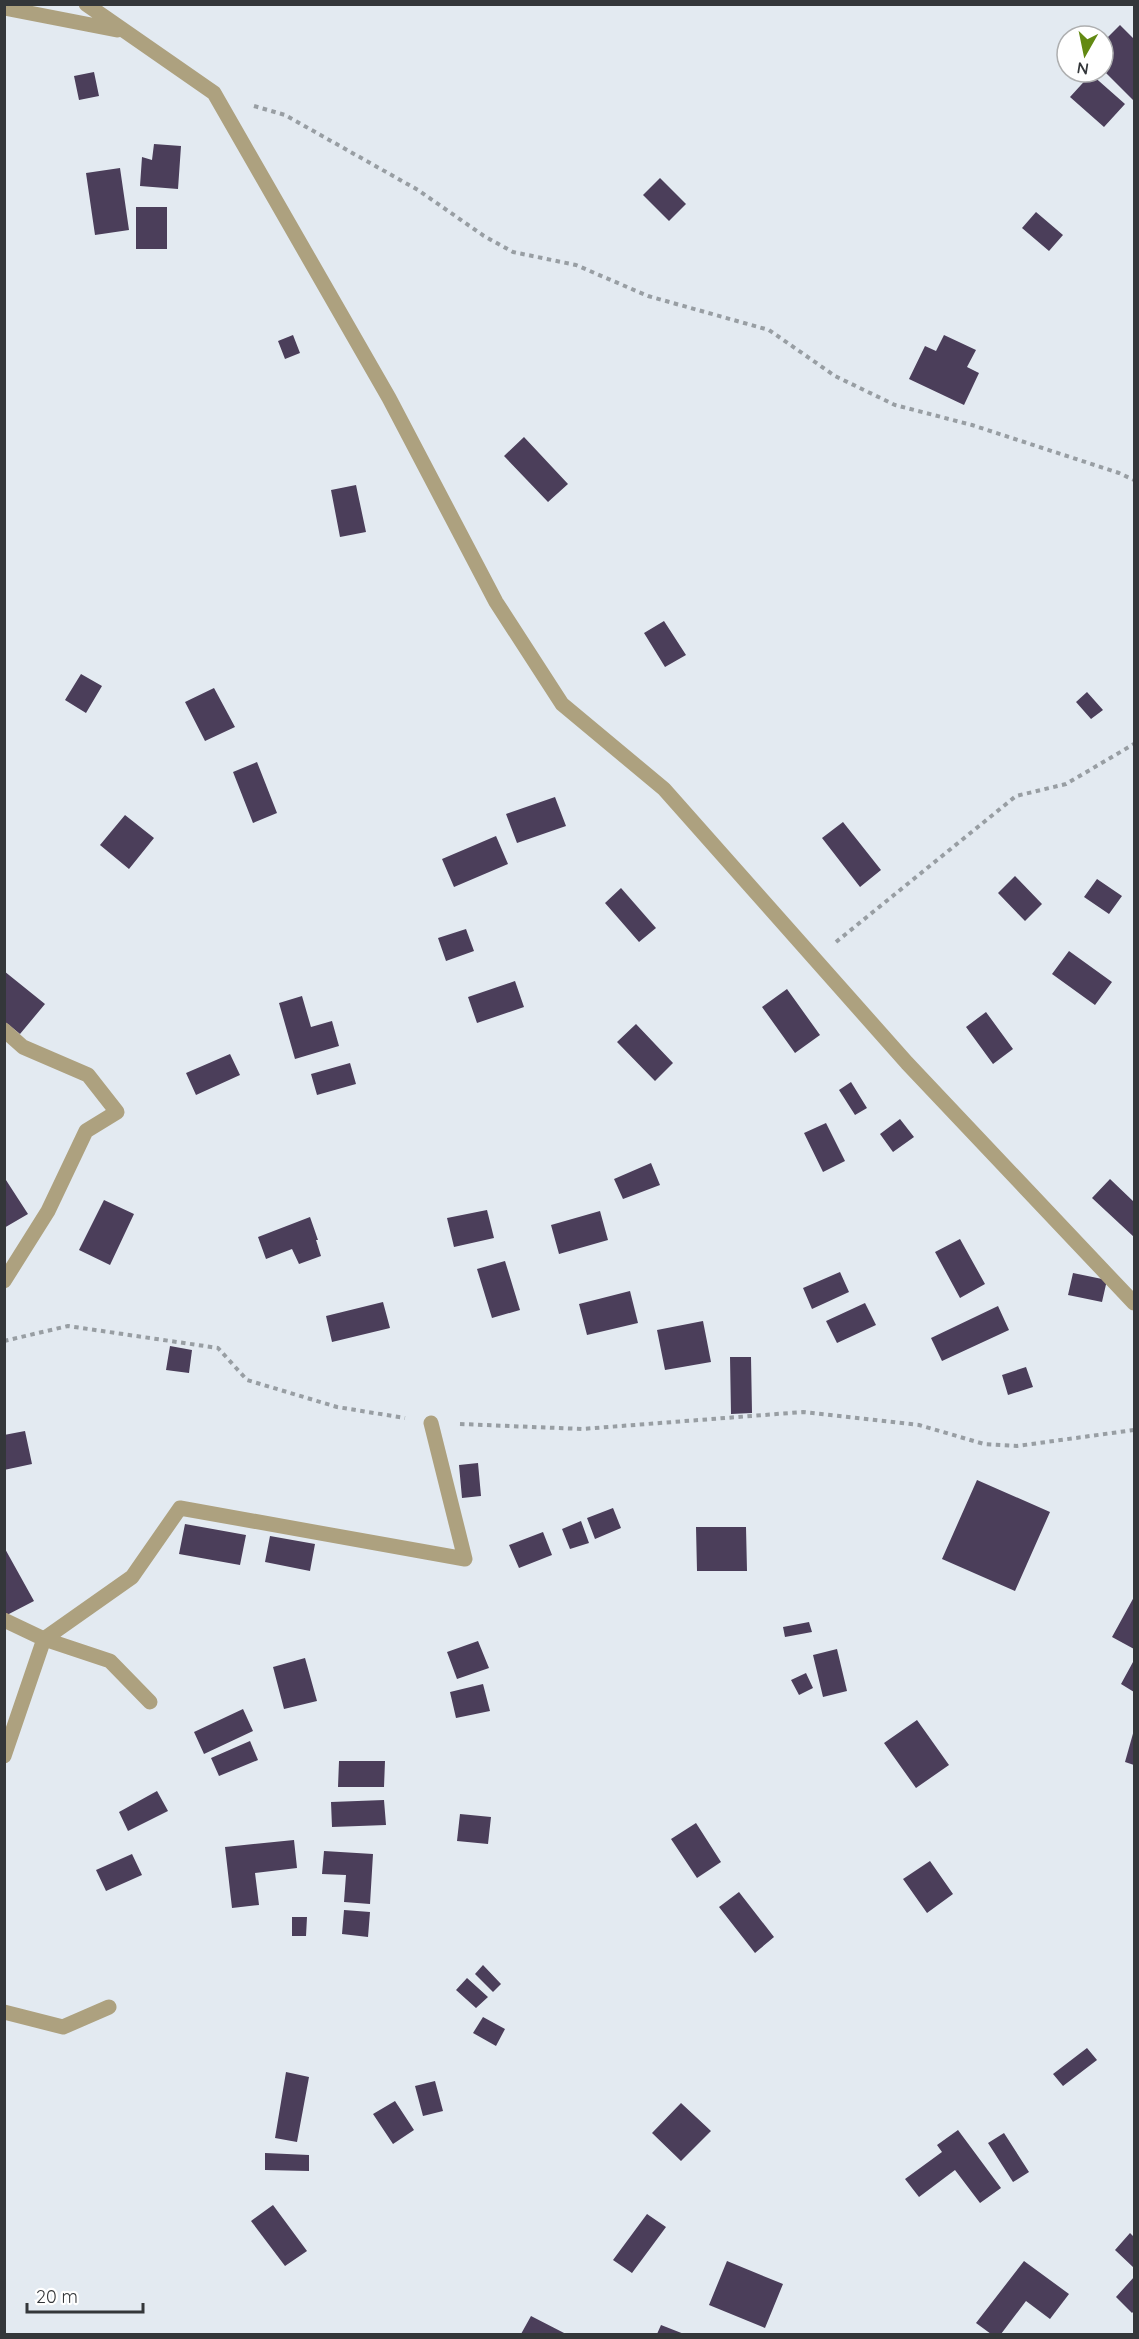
<svg xmlns="http://www.w3.org/2000/svg" width="1139" height="2339" font-family="Quicksand,sans-serif">
  <style>
    .building { fill: #4b3e5a }
    .lines { fill: none; stroke-linecap: round; stroke-linejoin: round }
    .path { stroke: #989ea3; stroke-width: 4; stroke-dasharray: 4.5 4.5; stroke-linecap: butt }
    .minor { stroke: #ada17f; stroke-width: 15 }
  </style>
  <rect width="100%" height="100%" fill="#e3eaf1"/>
  <path class="building" d="M1120,25L1134,39V101L1103,70V42Z
    M94,72L99,96L79,100L74,76Z
    M1091,74L1125,104L1104,127L1070,97Z
    M154,144L181,146L178,189L140,186L142,157L152,160Z
    M120,168L129,230L95,235L86,173Z
    M660,178L686,204L669,221L643,195Z
    M136,207H167V249H136Z
    M1036,212L1063,235L1049,251L1022,228Z
    M293,335L300,353L285,359L278,341Z
    M944,335L976,350L967,367L979,373L964,405L909,379L925,346L936,351Z
    M524,437L568,484L548,502L504,456Z
    M356,485L366,532L340,537L331,490Z
    M664,621L686,655L665,667L644,633Z
    M81,674L102,686L86,713L65,700Z
    M214,688L235,727L205,741L185,702Z
    M1087,692L1103,710L1091,719L1076,702Z
    M257,762L277,813L253,823L233,772Z
    M555,797L566,826L517,843L506,814Z
    M125,815L154,838L129,869L100,845Z
    M843,822L881,870L860,887L822,838Z
    M496,836L508,864L454,887L442,859Z
    M1015,876L1042,904L1025,921L998,893Z
    M1097,879L1122,896L1109,914L1084,897Z
    M621,888L656,928L639,942L605,903Z
    M466,929L474,951L446,961L438,938Z
    M1069,951L1112,982L1095,1005L1052,974Z
    M4,971L45,1004L20,1034L4,1021Z
    M515,981L524,1007L477,1023L468,997Z
    M787,989L820,1035L795,1053L762,1007Z
    M302,996L311,1027L332,1021L339,1046L295,1059L279,1003Z
    M986,1012L1013,1049L993,1064L966,1027Z
    M636,1024L673,1063L655,1081L617,1042Z
    M230,1054L240,1075L196,1095L186,1073Z
    M350,1063L356,1084L317,1095L311,1074Z
    M851,1082L867,1108L855,1115L839,1090Z
    M900,1119L914,1137L893,1152L880,1134Z
    M826,1123L845,1161L823,1172L804,1133Z
    M651,1163L660,1185L623,1199L614,1179Z
    M4,1177L28,1214L4,1228Z
    M1110,1179L1134,1202V1237L1092,1198Z
    M104,1200L134,1214L110,1265L79,1250Z
    M487,1210L494,1238L454,1247L447,1218Z
    M600,1211L608,1240L559,1254L551,1225Z
    M310,1217L318,1240H316L321,1256L299,1264L292,1249L266,1259L258,1237Z
    M960,1239L985,1284L960,1298L935,1252Z
    M505,1261L520,1310L492,1318L477,1269Z
    M840,1272L849,1292L812,1309L803,1288Z
    M1073,1273L1107,1280L1102,1302L1068,1295Z
    M630,1291L638,1323L587,1335L579,1304Z
    M383,1302L390,1328L332,1342L326,1316Z
    M865,1303L876,1325L837,1343L826,1321Z
    M998,1306L1009,1330L942,1361L931,1338Z
    M703,1321L711,1362L665,1370L657,1330Z
    M170,1346L192,1350L189,1373L166,1370Z
    M730,1357H751L752,1413L731,1414Z
    M1026,1367L1033,1387L1008,1395L1002,1375Z
    M25,1431L32,1464L4,1470V1435Z
    M478,1463L481,1496L462,1498L459,1465Z
    M977,1480L1050,1512L1015,1591L942,1559Z
    M613,1508L621,1528L595,1539L587,1518Z
    M581,1521L589,1543L570,1549L562,1529Z
    M185,1524L246,1535L240,1565L179,1554Z
    M696,1527H746L747,1571H697Z
    M543,1532L552,1555L519,1568L509,1545Z
    M270,1536L315,1544L310,1571L265,1562Z
    M4,1547L34,1601L5,1616L4,1615Z
    M1134,1597V1649L1112,1637Z
    M809,1622L812,1632L785,1637L783,1627Z
    M478,1641L489,1668L457,1679L447,1652Z
    M837,1649L847,1691L823,1697L813,1655Z
    M305,1658L317,1701L284,1709L273,1667Z
    M1133,1662L1134,1663V1692L1121,1684Z
    M806,1673L813,1688L799,1695L791,1680Z
    M483,1684L490,1711L456,1718L450,1692Z
    M243,1709L253,1731L204,1754L194,1732Z
    M917,1720L949,1765L916,1788L884,1743Z
    M1134,1730V1765L1125,1762Z
    M250,1741L258,1760L219,1776L211,1758Z
    M339,1761H385L384,1787H338Z
    M157,1791L168,1811L128,1831L119,1812Z
    M384,1800L386,1825L332,1827L331,1802Z
    M460,1814L491,1817L488,1844L457,1841Z
    M696,1823L721,1862L697,1878L671,1839Z
    M294,1840L297,1868L255,1873L259,1905L232,1908L225,1847Z
    M324,1851L373,1854L370,1904L344,1902L346,1875L322,1874Z
    M132,1854L142,1875L106,1891L96,1870Z
    M930,1861L953,1894L927,1913L903,1879Z
    M739,1892L774,1937L755,1953L719,1907Z
    M344,1910L370,1912L368,1937L342,1934Z
    M292,1917H307L306,1936H292Z
    M483,1965L501,1984L493,1992L475,1974Z
    M467,1978L488,1997L476,2008L456,1990Z
    M483,2017L505,2029L496,2046L473,2033Z
    M1087,2048L1097,2060L1063,2086L1053,2074Z
    M286,2072L309,2077L297,2142L275,2138Z
    M435,2081L443,2111L423,2116L415,2086Z
    M395,2101L414,2130L393,2144L373,2114Z
    M681,2103L711,2131L681,2161L652,2133Z
    M958,2130L1001,2188L980,2203L955,2170L919,2197L905,2179L942,2152L937,2145Z
    M1004,2133L1029,2172L1013,2182L988,2143Z
    M265,2153L309,2155V2171L265,2170Z
    M273,2205L307,2251L285,2266L251,2221Z
    M647,2214L666,2227L632,2273L613,2260Z
    M1130,2233L1134,2237V2268L1115,2250Z
    M727,2261L783,2284L765,2328L709,2305Z
    M1024,2261L1069,2294L1050,2319L1026,2301L1001,2334H991L976,2323Z
    M1134,2277V2311L1132,2313L1116,2297Z
    M531,2316L566,2334H521Z
    M661,2325L684,2334H657Z"/>
  <g class="lines">
    <path class="path" d="M254,106L285,115L418,190L484,236L513,252L576,265L648,296L769,330L835,376L895,405L972,425L1119,473L1134,480
      M836,942L1016,796L1066,784L1134,744
      M4,1341L68,1326L218,1348L247,1380L337,1407L405,1418
      M460,1424L582,1429L803,1412L919,1425L984,1444L1017,1446L1134,1430"/>
    <path class="minor" d="M86,4L214,93L389,398L496,602L562,704L664,789L907,1063L1134,1303
      M4,8L117,30
      M4,1030L23,1047L88,1075L117,1112L86,1131L48,1211L4,1281
      M4,1620L44,1639L110,1661L150,1702
      M4,1756L44,1639L132,1577L180,1508L465,1559L431,1423
      M4,2012L63,2027L109,2007"/>
  </g>
  <rect width="1139" height="2339" fill="none" stroke="#34373a" stroke-width="12"/>
  <g transform="translate(1085 54) rotate(189)"><circle r="28" fill="#ffffff" stroke="#aeafb0" stroke-width="1.5"/>
  <path d="M0-4.5L10 22L0 15L-10 22Z" fill="#628912"/>
  <text y="-9" font-size="16" font-weight="bold" text-anchor="middle" fill="#34373a">N</text>
  </g>
  <path d="M27 2303v9h116v-9" fill="none" stroke="#34373a" stroke-width="3"/>
  <text x="36" y="2303" font-size="18" fill="#34373a" stroke="#ffffff" stroke-width="4.5" paint-order="stroke">20 m</text>
</svg>
